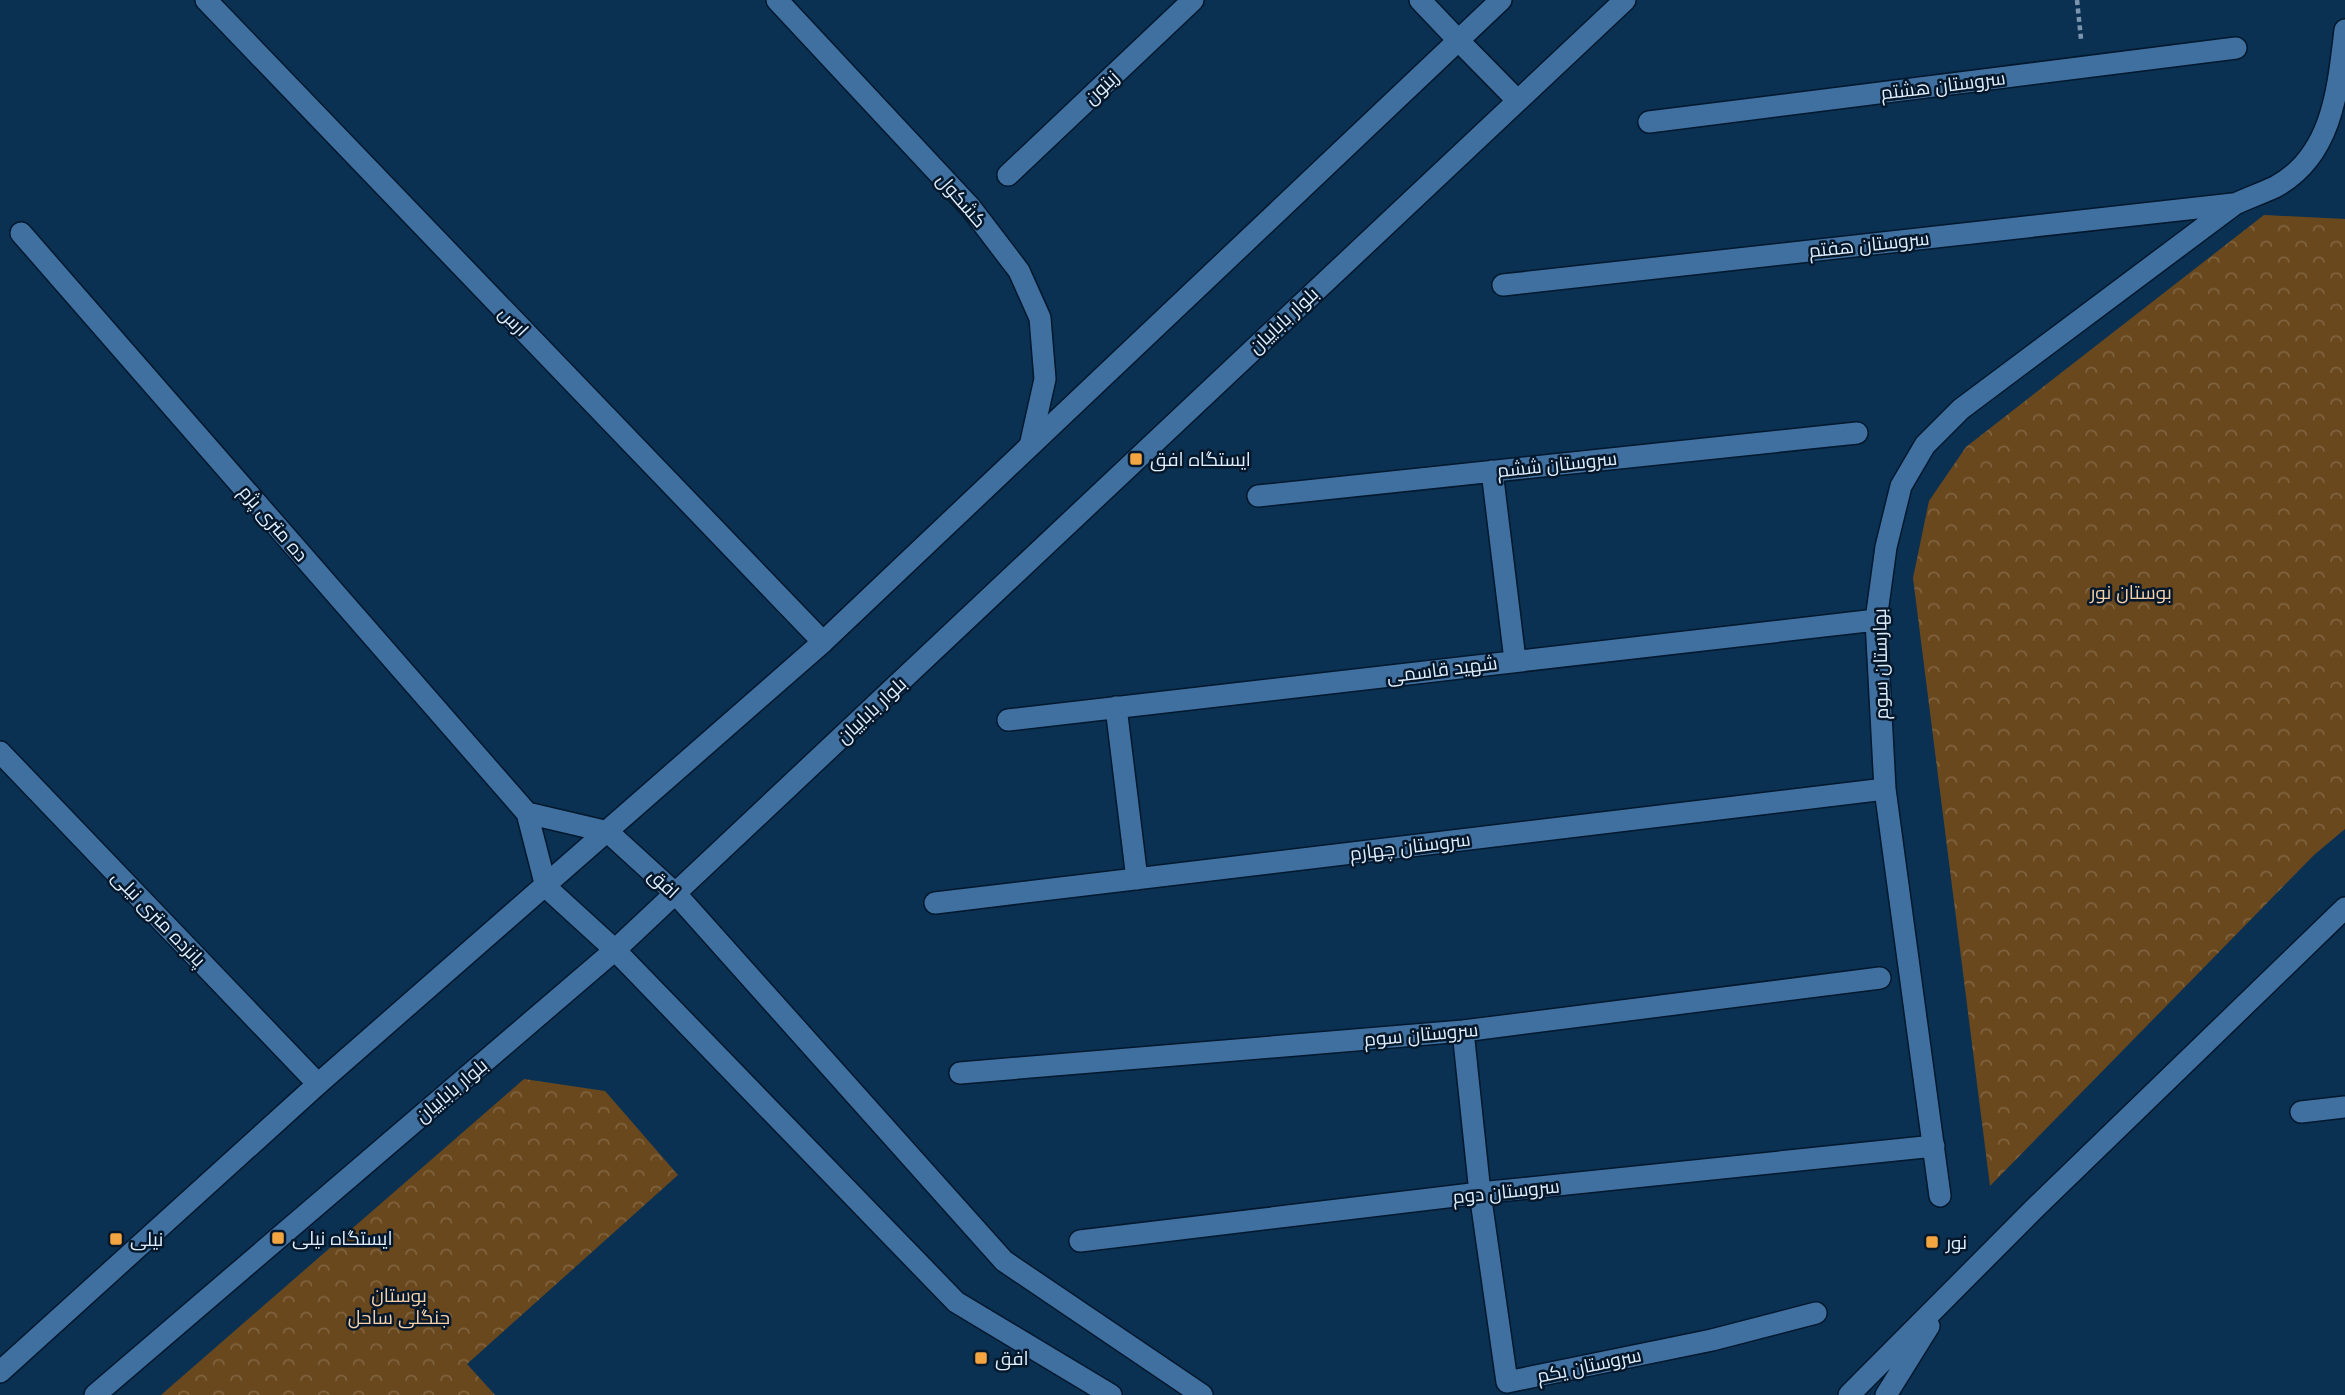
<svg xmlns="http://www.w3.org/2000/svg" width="2345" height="1395" font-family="'Noto Sans',Cairo,sans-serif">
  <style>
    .park { fill: url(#park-crowns) }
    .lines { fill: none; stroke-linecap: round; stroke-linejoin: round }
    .minor-casing { stroke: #01182e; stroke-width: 24 }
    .secondary-casing { stroke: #01182e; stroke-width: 24 }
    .path { stroke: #7a95ad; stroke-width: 4.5; stroke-dasharray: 5 3.5; stroke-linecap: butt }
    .minor { stroke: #40709f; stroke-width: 21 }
    .secondary { stroke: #40709f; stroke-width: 21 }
    .poi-dot { fill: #f2a541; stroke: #05182b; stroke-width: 2.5 }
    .labels { text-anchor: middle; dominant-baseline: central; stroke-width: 5; stroke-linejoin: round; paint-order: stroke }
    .street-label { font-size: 19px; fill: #deeefe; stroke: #05182b }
    .poi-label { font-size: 19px; fill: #deeefe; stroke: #05182b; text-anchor: start }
    .park-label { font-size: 19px; fill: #f5d0a8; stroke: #05182b }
  </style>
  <defs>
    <pattern id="park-crowns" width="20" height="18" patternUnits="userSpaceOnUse" patternTransform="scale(1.75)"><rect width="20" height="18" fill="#6a481d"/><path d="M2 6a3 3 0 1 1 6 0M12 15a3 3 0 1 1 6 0" fill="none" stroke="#7f633f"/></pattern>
  </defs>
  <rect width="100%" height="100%" fill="#0b3152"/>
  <path class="park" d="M2264,215L2345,219V829L2314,855L1990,1186L1913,578L1929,501L1966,447Z
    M524,1079L605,1091L678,1175L467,1364L495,1395H161Z"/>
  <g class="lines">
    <g class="minor-casing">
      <path id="minor" d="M206,0L823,642
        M777,0L971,208L1019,271L1040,318L1045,379L1030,446
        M1420,0L1458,40
        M1649,122L2236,48
        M1008,175L1193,0
        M21,233L527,813L546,887
        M1503,285L2233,204
        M1492,471L1515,660
        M1258,496L1857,433
        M1116,707L1137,879
        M1008,720L1876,620
        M0,752L318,1084
        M527,813L608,832
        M935,903L1885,789
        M1463,1031L1480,1193L1507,1382L1712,1340L1816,1313
        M960,1073L1463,1031L1880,978
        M2301,1112L2345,1107
        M1940,1196L1885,789L1876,620L1886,547L1901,486L1925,445L1961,409L2235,204C2248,198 2262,193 2275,187C2333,156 2338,88 2345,30
        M1080,1241L1480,1193L1934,1146
        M1849,1395L2036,1207L2345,908
        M1886,1395L1929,1326"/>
    </g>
    <g class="secondary-casing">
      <path id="secondary" d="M1458,40L1517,100
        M608,832L676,894L1004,1261L1202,1395
        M546,887L615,950L956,1302L1111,1395
        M0,1372L318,1084L823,642L1501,0
        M95,1395L615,950L1625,0"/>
    </g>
    <path class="path" d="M2077,0L2081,39"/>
    <use href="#minor" class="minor"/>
    <use href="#secondary" class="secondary"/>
  </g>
  <g class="poi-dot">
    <rect x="1129" y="452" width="14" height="14" rx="3.5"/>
    <rect x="271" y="1231" width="14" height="14" rx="3.5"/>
    <rect x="109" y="1232" width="14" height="14" rx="3.5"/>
    <rect x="1925" y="1235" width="14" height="14" rx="3.5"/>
    <rect x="974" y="1351" width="14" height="14" rx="3.5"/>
  </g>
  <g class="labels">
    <g class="street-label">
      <text transform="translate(1943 85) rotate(-7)">سروستان هشتم</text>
      <text transform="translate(1101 87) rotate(-43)">زیتون</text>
      <text transform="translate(962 200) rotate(49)">کشکول</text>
      <text transform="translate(1869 244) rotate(-6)">سروستان هفتم</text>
      <text transform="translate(1283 320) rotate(-43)">بلوار باباییان</text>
      <text transform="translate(514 321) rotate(46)">ارس</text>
      <text transform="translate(1557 464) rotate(-6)">سروستان ششم</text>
      <text transform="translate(274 523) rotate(49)">ده متری پژم</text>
      <text transform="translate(1880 664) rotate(-91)">بهارستان سوم</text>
      <text transform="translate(1442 669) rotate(-7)">شهید قاسمی</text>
      <text transform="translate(871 710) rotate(-43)">بلوار باباییان</text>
      <text transform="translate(1410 846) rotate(-7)">سروستان چهارم</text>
      <text transform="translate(664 883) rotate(43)">افق</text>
      <text transform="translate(159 918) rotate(46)">پانزده متری نیلی</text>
      <text transform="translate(1421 1034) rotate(-5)">سروستان سوم</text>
      <text transform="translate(451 1090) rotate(-40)">بلوار باباییان</text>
      <text transform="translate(1506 1191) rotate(-6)">سروستان دوم</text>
      <text transform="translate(1589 1365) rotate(-12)">سروستان یکم</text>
    </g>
    <g class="poi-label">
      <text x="1150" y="459">ایستگاه افق</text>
      <text x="292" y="1238">ایستگاه نیلی</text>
      <text x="130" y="1239">نیلی</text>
      <text x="1946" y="1242">نور</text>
      <text x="995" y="1358">افق</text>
    </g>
    <g class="park-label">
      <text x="2131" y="592">بوستان نور</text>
      <text x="399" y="1295">بوستان<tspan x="399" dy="22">جنگلی ساحل</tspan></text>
    </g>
  </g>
</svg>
